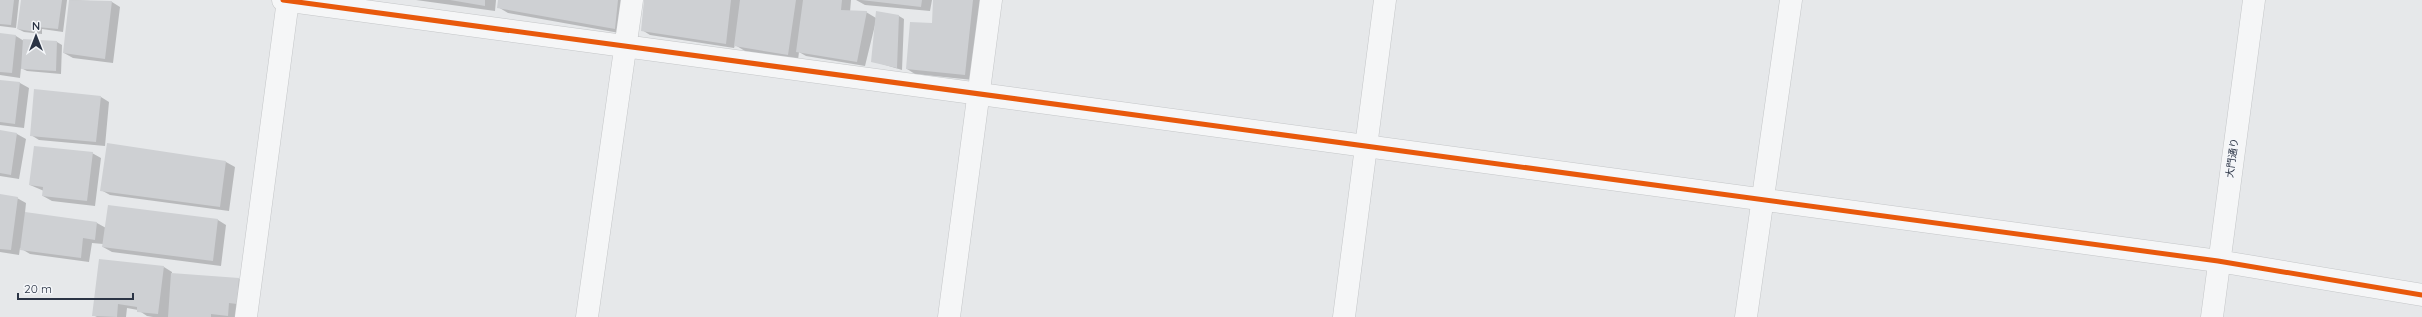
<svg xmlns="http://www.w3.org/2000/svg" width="2422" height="317" font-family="Quicksand,'Noto Sans JP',sans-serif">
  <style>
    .shadow { fill: #0003 }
    .building { fill: #ced0d3 }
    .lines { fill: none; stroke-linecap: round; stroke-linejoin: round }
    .service-casing { stroke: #c4c6c8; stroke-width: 23 }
    .minor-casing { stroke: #c4c6c8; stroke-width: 23 }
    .service { stroke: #f5f6f7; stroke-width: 22 }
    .minor { stroke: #f5f6f7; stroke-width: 22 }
    .cycleway-casing { stroke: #f4f6f9; stroke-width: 8 }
    .cycleway { stroke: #e8590c; stroke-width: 5 }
    .labels { text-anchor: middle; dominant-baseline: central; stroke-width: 3; stroke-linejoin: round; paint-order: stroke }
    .street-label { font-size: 10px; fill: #2b3445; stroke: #f4f6f9 }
  </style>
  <rect width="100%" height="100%" fill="#e6e8ea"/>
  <path class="shadow" d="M0,0H19L16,28L0,26Z
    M22,0H67L63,32L42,29V34L24,32L18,29Z
    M70,0L112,2L120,7L113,63L73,58L64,53Z
    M416,0H496L495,11Z
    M499,0H629L625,34L508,13L498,7Z
    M645,0H851L850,12H866L876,18L899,16L904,19L902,70L872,61L876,21L865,66L806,56L799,52L798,60L745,51L735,45L734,48L650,35L642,30Z
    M856,0H932L930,11L865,5Z
    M934,0H982L973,80L915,74L907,69L933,24Z
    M0,34L16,36L24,41L57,42L62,45L61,74L27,71L21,68L20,78L0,75Z
    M0,81L20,83L29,88L24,128L0,125Z
    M101,97L109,102L105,146L39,140L31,135Z
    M0,131L17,134L26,139L19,179L0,176Z
    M92,153L101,158L95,206L52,201L43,196L44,191L30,185Z
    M226,162L235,167L229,211L110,195L101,190Z
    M0,196L17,198L26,203L25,213L97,223L106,228L218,220L226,225L221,266L112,252L103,247V244L92,243L89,262L30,254L20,248L19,255L0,252Z
    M164,267L172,272V274L239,279L248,284L237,317H153L147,316L138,310L127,308L126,317H97L93,315Z"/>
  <path class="building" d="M0,0H14L11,25L0,24Z
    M21,0H62L58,29L37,27L36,32L17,29Z
    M69,0L112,1L105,59L63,53Z
    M450,0H485V6Z
    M498,0H618L615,29L497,8Z
    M644,0H731L726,44L641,31Z
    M740,0H796L788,55L734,46Z
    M803,0H842L841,10L867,11L857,62L796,52Z
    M861,0H922L921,7Z
    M933,0H973L965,75L906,69L910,22L932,23Z
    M876,11L899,15L897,68L871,62Z
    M0,33L16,35L12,73L0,72Z
    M23,39L57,41L56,71L21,69Z
    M0,80L20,82L15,124L0,122Z
    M34,89L101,96L96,142L30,136Z
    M0,130L17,133L11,175L0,173Z
    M107,143L226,161L220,207L100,191Z
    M34,146L93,152L87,201L42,196L43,187L29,185Z
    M0,194L18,197L11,250L0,249Z
    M108,205L218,219L213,261L102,247Z
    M25,212L97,222L95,240L83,238L81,258L20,250Z
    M99,259L164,266L158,314L137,312V307L118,304L117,317L92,316Z
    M171,273L239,278L237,304L229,303L228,316L211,314V317H168Z"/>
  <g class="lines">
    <g class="service-casing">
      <path id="service" d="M949,317L991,0
        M1344,317L1385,0"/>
    </g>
    <g class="minor-casing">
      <path id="minor" d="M283,0L2218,261L2422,295
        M246,317L288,0
        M587,317L632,0
        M1746,317L1791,0
        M2212,317L2254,0"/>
    </g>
    <use href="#service" class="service"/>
    <use href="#minor" class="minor"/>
    <g class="cycleway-casing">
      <path id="cycleway" d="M283,0L2218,261L2422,295"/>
    </g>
    <use href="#cycleway" class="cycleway"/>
  </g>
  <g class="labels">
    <g class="street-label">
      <text transform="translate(2232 158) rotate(-82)">大門通り</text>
    </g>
  </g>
  <g transform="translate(36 36)" stroke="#f4f6f9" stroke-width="3" paint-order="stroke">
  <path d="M0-3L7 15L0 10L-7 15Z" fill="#2b3445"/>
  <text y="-6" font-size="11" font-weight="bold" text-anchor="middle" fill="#2b3445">N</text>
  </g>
  <path d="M18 293v6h115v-6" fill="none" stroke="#2b3445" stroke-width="2"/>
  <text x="24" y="293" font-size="12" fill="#2b3445" stroke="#f4f6f9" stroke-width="3" paint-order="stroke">20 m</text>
</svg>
